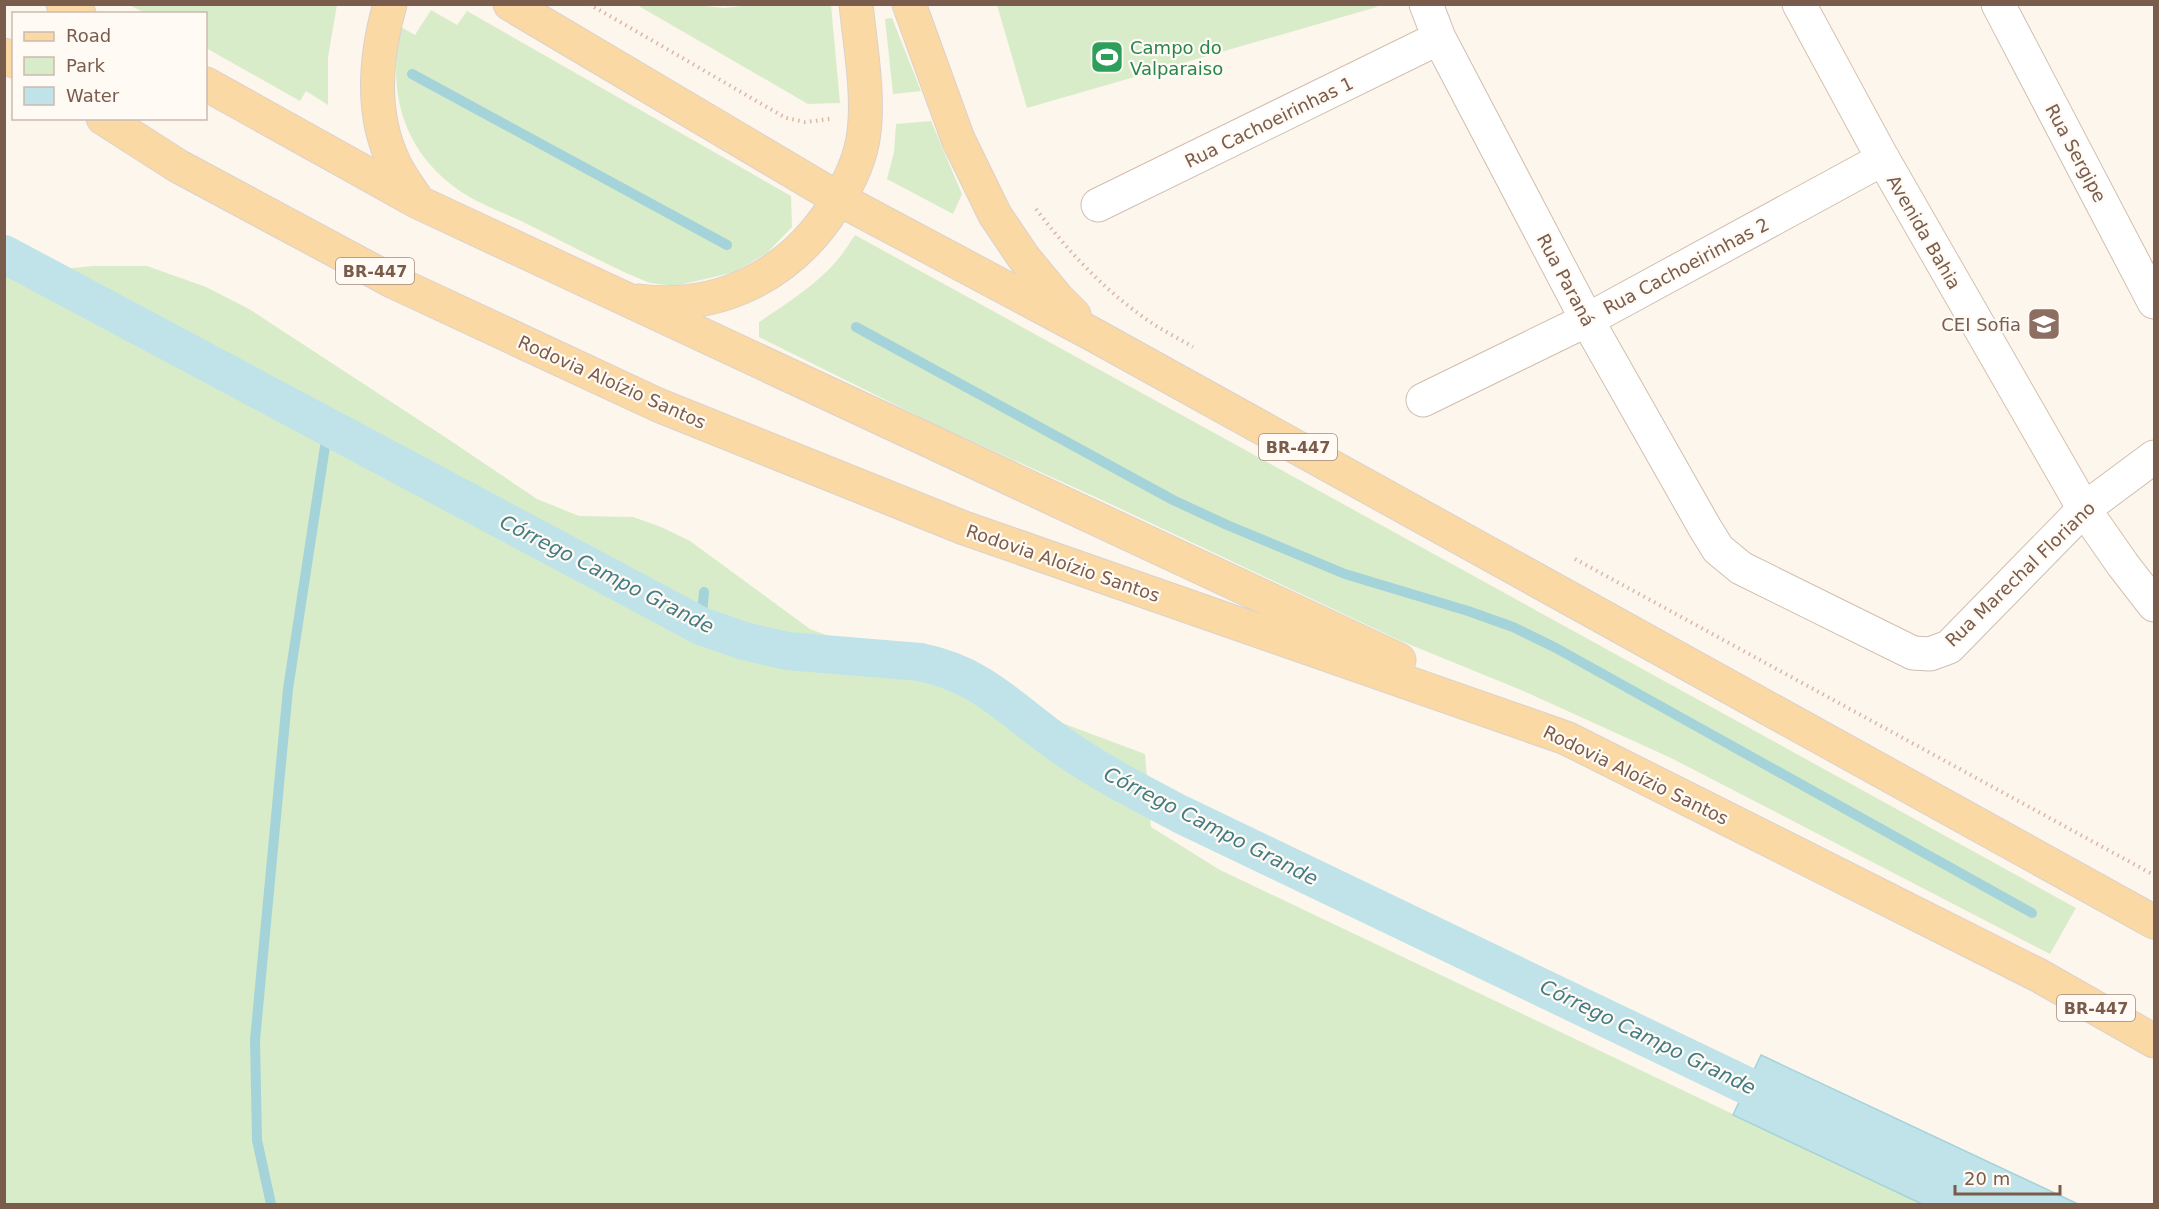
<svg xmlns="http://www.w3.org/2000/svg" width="2159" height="1209" font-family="'DejaVu Sans',sans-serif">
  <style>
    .green { fill: #d8ecc9 }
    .water { fill: #bfe3e8; stroke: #a5d3da; stroke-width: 1.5 }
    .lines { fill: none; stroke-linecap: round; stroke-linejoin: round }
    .stream { stroke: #a5d3da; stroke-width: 10 }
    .canal { stroke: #bfe3e8; stroke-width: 38 }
    .street-casing { stroke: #d1beb0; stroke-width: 35 }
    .secondary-casing { stroke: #d6c0b0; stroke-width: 35 }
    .primary-casing { stroke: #dad1cd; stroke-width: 35 }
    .path { stroke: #d9b8a5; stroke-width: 4; stroke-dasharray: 1.5 4.5; stroke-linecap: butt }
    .street { stroke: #fff; stroke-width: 33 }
    .secondary { stroke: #fff; stroke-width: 33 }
    .primary { stroke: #fbd9a5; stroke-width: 33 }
    .labels { text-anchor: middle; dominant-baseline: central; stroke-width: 4.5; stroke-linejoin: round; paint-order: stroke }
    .shield { fill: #fffaf3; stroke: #a28b7f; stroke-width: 1.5 }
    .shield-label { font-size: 16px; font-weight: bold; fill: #7a5c4d }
    .leisure-label { font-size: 18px; fill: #27864d; stroke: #fffaf3; text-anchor: start }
    .street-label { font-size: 18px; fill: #7a5c4d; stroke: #fffaf3 }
    .education-label { font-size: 18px; fill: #785e54; stroke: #fffaf3; text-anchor: end }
    .water-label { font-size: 20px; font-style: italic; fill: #437c86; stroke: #fffaf3 }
  </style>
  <rect width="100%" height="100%" fill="#fdf6ec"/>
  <path class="green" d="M1376,4L1377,7L1027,108L997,5Z
    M129,5H337L328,57V105L306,91L300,101L206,48V14L145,13Z
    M696,5L724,8L761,4L831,5L840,103L808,104L637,5Z
    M431,10L457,25L467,11L791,196L792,227L767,253L735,272L675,286L650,283L626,273C590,256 555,238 519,220C499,211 475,202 457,189C402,149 387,91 401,27L415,35Z
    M892,18L921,91L893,94L885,19Z
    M931,121L962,194L953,214L887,179L894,152L896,124Z
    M855,235L2076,908L2050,954L1671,758L1521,690L1401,641L1102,500L932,423L759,337V322C786,304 818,284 839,258C845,251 850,242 855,235Z
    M4,253L61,269L93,266H147L206,287L249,309L445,437L537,499L579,516L633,517L661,527L690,541L810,629L1145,754L1151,827L1220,870L1922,1204H5Z"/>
  <path class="water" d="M1761,1055L2078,1204H1922L1733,1115Z"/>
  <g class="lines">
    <path class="stream" d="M412,74L727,245
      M856,327L1173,500L1227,525L1345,574L1468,611L1513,627L1556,648L2032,913
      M701,626L704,592
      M271,1204L257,1140L255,1040L288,689L328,427"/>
    <path class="canal" d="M4,254L701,626L744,641L787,651L920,662C985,675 1013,713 1065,748C1101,773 1140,793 1180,814L1793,1108"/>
    <g class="street-casing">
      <path id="street" d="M1426,4L1439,38L1587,320L1705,528L1718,549L1741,568L1913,653L1930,654L1949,647L2084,509L2154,457
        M1998,4L2154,302
        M1098,205L1439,38
        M1423,400L1587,320L1883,159"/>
    </g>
    <g class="secondary-casing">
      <path id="secondary" d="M1799,4L1883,159L2084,509L2123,565L2154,605"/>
    </g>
    <g class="primary-casing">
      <path id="primary" d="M63,4L79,14
        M390,4C375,57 370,115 395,165C401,177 410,189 417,200
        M510,4L839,199L1094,335L2154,922
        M909,4L958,139L995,215L1024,258L1057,298L1074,315
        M4,55L14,61
        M206,84L418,202L1399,660
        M103,118L178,166L394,282L658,405L964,528L1566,738L2038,975L2154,1041
        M639,301C720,311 790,275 833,208C849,184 861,160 864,132C869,94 860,44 856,4"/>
    </g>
    <path class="path" d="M589,4L786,118L805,122L830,119
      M1036,209C1068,251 1103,289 1146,319C1161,330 1178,338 1193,347
      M1575,559L2154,875"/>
    <use href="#street" class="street"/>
    <use href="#secondary" class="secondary"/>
    <use href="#primary" class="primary"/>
  </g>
  <defs>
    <g id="stadium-square" transform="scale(1.725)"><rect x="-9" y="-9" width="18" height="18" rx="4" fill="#2e9e5b" stroke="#fffaf3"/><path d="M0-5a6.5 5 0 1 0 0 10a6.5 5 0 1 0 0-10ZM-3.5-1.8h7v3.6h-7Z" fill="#fff"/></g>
    <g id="school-square" transform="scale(1.725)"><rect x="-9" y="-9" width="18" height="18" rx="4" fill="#8d6e63" stroke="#fffaf3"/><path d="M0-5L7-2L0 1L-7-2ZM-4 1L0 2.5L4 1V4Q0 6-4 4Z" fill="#fff"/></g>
  </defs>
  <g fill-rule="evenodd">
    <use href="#stadium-square" x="1107" y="57"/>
    <use href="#school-square" x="2044" y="324"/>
  </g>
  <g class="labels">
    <g class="shield">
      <rect x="336" y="258" width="78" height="26" rx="4.5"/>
      <rect x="1259" y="434" width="78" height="26" rx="4.5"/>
      <rect x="2057" y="995" width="78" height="26" rx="4.5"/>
    </g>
    <g class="shield-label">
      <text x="375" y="271">BR-447</text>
      <text x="1298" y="447">BR-447</text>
      <text x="2096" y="1008">BR-447</text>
    </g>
    <g class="leisure-label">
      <text x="1130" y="47">Campo do<tspan x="1130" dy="21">Valparaiso</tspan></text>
    </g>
    <g class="street-label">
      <text transform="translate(1269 122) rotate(-26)">Rua Cachoeirinhas 1</text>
      <text transform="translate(2076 153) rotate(62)">Rua Sergipe</text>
      <text transform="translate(1924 232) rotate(60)">Avenida Bahia</text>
      <text transform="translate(1686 266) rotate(-28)">Rua Cachoeirinhas 2</text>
      <text transform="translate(1566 280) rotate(62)">Rua Paraná</text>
      <text transform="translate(612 382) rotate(24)">Rodovia Aloízio Santos</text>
      <text transform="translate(1063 563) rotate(19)">Rodovia Aloízio Santos</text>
      <text transform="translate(2020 574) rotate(-44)">Rua Marechal Floriano</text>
      <text transform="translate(1636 775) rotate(26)">Rodovia Aloízio Santos</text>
    </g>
    <g class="education-label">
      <text x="2021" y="324">CEI Sofia</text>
    </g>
    <g class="water-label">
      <text transform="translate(607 574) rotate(27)">Córrego Campo Grande</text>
      <text transform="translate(1211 826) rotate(27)">Córrego Campo Grande</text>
      <text transform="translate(1648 1037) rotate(26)">Córrego Campo Grande</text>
    </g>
  </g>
  <rect width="2159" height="1209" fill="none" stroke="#7a5c4d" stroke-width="12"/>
  <rect x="12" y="12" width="195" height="108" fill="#fffaf3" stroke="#cabbb1" stroke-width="1.5"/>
  <rect x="24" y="32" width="30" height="9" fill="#fbd9a5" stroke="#cabbb1" stroke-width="1.5"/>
  <text x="66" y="42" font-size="18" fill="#7a5c4d">Road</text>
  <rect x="24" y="57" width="30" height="18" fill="#d8ecc9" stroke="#cabbb1" stroke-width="1.5"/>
  <text x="66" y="72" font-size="18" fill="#7a5c4d">Park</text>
  <rect x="24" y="87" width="30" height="18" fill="#bfe3e8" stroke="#cabbb1" stroke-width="1.5"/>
  <text x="66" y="102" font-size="18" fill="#7a5c4d">Water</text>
  <path d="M1955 1185v9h105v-9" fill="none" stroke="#7a5c4d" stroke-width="3"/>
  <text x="1964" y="1185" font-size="18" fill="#7a5c4d" stroke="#fffaf3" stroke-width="4.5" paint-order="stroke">20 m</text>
</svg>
